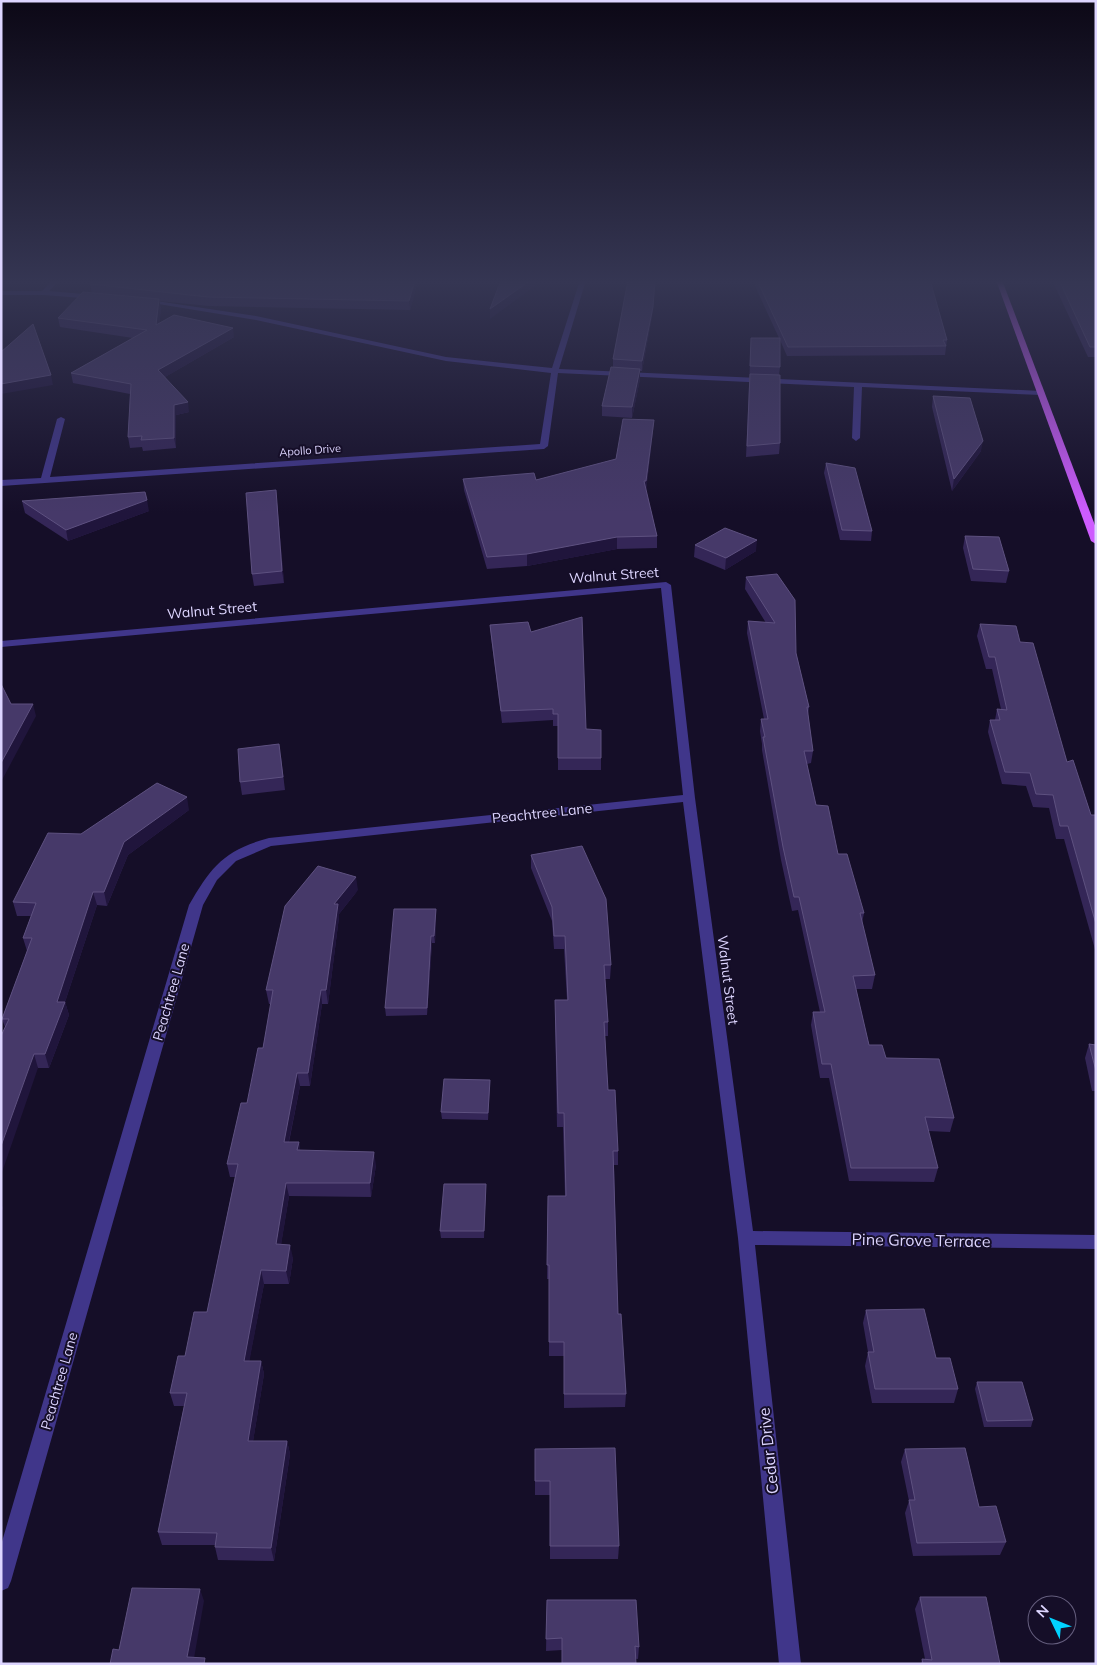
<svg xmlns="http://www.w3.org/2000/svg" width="1097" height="1665" font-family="Mulish,sans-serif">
  <rect width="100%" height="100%" fill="#150e28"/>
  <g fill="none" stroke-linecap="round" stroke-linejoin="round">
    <!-- minor -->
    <g fill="#40368a" fill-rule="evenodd">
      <path d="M 53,280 L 60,280 L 49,291 L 95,295 L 98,297 L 95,299 L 44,295 L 1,295 L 1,291 L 42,291 Z"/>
      <path d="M 580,280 L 586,280 L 559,369 L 1041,391 L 1045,393 L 1041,395 L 862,387 L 860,438 L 856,441 L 852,438 L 854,387 L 558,373 L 548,446 L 544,449 L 1,486 L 1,480 L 41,478 L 57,419 L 61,417 L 65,419 L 50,477 L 540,444 L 551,373 L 446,361 L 256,320 L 140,301 L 143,299 L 256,316 L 446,357 L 552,368 Z"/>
      <path d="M 666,582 L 671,585 L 695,798 L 753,1231 L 1096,1235 L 1096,1249 L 755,1245 L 801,1664 L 779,1664 L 738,1238 L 683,802 L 271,846 L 236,861 L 217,880 L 203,905 L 11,1581 L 8,1588 L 1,1591 L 1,1545 L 189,905 C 211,867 224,850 269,838 L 683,795 L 661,588 L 1,647 L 1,641 Z"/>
    </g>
    <!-- major -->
    <path fill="#ce5cff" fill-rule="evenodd" d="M 996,280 L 1002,280 L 1096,528 L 1096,544 L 1091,541 Z"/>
  </g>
  <!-- wall -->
  <g fill="#342657">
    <path d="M 418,280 L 410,310 L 209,306 L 159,301 L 161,309 L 159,323 L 234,337 L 165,377 L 189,412 L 176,415 L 176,448 L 143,451 L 142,447 L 130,448 L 128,437 L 130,394 L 73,383 L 71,373 L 133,338 L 60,327 L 58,318 L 92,293 L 90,284 Z"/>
    <path d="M 628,280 L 656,280 L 652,316 L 642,371 L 640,371 L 640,379 L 632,418 L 602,416 L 602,406 L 613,367 L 613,359 Z"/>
    <path d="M 755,280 L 798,280 L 804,282 L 857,283 L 857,280 L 930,280 L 947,340 L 945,355 L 787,356 L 780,340 L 780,367 L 779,375 L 780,443 L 779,454 L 746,457 L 751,338 L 779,338 L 755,286 Z"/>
    <path d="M 1052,280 L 1096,280 L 1096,357 L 1088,357 Z"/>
    <path d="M 933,396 L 981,451 L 952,491 L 932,407 Z"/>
    <path d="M 654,420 L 653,431 L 646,490 L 657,536 L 657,548 L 617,549 L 527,566 L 487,569 L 464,490 L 463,479 L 536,480 L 616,459 Z"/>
    <path d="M 826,463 L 872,531 L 871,541 L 840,540 L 824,473 Z"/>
    <path d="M 22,501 L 149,511 L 68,541 L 25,513 Z"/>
    <path d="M 277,502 L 284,583 L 254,586 L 252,574 Z"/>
    <path d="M 965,536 L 1009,571 L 1006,583 L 971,581 L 963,548 Z"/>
    <path d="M 695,545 L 756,551 L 725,570 L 694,557 Z"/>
    <path d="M 746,577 L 796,653 L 809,707 L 808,715 L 813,751 L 811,763 L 807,764 L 816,805 L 864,913 L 862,923 L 875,975 L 872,989 L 856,989 L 869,1045 L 886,1058 L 954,1118 L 950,1132 L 928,1131 L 938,1168 L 934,1182 L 849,1181 L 829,1078 L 820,1078 L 811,1025 L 813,1012 L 820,1012 L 798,910 L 792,911 L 781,860 L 762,750 L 762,744 L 760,731 L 761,719 L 764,719 L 747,633 L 748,621 L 766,623 L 745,589 Z"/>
    <path d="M 980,624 L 1020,642 L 1067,762 L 1091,815 L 1096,815 L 1096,953 L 1064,839 L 1056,839 L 1049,808 L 1033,807 L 1026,786 L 1002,784 L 988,732 L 990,720 L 995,720 L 997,709 L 1001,709 L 992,669 L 986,669 L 977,636 Z"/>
    <path d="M 490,625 L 531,632 L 601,758 L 601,770 L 558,770 L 558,726 L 553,726 L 553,720 L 502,723 L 491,637 Z"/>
    <path d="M 281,757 L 285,790 L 242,795 L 240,782 Z"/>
    <path d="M 189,810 L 128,855 L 107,906 L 97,905 L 65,1002 L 69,1015 L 49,1068 L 38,1068 L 5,1027 L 2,1019 L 27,951 L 23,938 L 31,916 L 17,916 L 13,902 L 81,834 Z"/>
    <path d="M 531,855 L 611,965 L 610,979 L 605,979 L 608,1022 L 608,1036 L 605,1036 L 608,1090 L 618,1151 L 618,1165 L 614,1165 L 618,1314 L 626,1394 L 625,1407 L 564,1408 L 564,1356 L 549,1356 L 549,1279 L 547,1279 L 548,1196 L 565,1196 L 563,1127 L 557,1127 L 555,1014 L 567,1000 L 564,949 L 554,949 L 552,921 L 531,868 Z"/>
    <path d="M 358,890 L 339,914 L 339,917 L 328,1004 L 322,1004 L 310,1086 L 300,1086 L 289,1142 L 299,1142 L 300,1151 L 376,1165 L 371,1197 L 289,1196 L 281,1244 L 293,1258 L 289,1284 L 264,1284 L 249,1361 L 261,1361 L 264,1374 L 253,1441 L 287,1441 L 290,1454 L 274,1561 L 218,1560 L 215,1547 L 215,1545 L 162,1545 L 158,1532 L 184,1406 L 174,1406 L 170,1393 L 185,1356 L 207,1312 L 235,1177 L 230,1177 L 227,1164 L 247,1103 L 263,1048 L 271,1004 L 269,1004 L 266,990 Z"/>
    <path d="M 436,909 L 436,916 L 435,943 L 432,943 L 427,1015 L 386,1016 L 385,1008 Z"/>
    <path d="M 1089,1044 L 1096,1045 L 1096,1091 L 1092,1091 L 1085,1058 Z"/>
    <path d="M 490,1080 L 488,1120 L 442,1119 L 441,1112 Z"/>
    <path d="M 486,1184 L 484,1238 L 441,1238 L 440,1231 Z"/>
    <path d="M 866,1310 L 936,1358 L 958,1389 L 954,1403 L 872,1403 L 865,1366 L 868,1352 L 863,1323 Z"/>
    <path d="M 977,1382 L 1033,1420 L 1031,1427 L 984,1427 L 975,1389 Z"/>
    <path d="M 535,1449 L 619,1546 L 618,1559 L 550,1559 L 550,1495 L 535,1495 Z"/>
    <path d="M 905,1449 L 1006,1542 L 1000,1555 L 913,1556 L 905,1513 L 909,1501 L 901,1462 Z"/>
    <path d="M 920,1597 L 1000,1664 L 921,1664 L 922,1659 L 925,1659 L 915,1609 Z"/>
    <path d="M 547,1600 L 639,1647 L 638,1659 L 562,1650 L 546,1651 Z"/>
  </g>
  <!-- shaded-wall -->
  <g fill="#20153c">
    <path d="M 415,280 L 418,280 L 410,310 L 409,301 Z"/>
    <path d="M 531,280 L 538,280 L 535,286 L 490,319 L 490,309 Z"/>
    <path d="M 655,280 L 652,316 L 642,371 L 642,361 Z"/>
    <path d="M 159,299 L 161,309 L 158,335 L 156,325 Z"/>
    <path d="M 233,328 L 234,337 L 160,380 L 158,370 Z"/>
    <path d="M 640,369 L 640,379 L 632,418 L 632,407 Z"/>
    <path d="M 51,375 L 53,385 L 1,394 L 1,384 Z"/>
    <path d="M 188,402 L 189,412 L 176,415 L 176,448 L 174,438 L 174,405 Z"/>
    <path d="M 654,420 L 653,431 L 646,492 L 644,481 Z"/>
    <path d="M 983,441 L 981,451 L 952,491 L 954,479 Z"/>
    <path d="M 276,490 L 277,502 L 284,583 L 282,571 Z"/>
    <path d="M 147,500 L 149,511 L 68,541 L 66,530 Z"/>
    <path d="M 617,537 L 617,549 L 527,566 L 527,554 Z"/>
    <path d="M 757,540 L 756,551 L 725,570 L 726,558 Z"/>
    <path d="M 33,704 L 36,716 L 1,782 L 1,763 Z"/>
    <path d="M 187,797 L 189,810 L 128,855 L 107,906 L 104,892 L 124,842 Z"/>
    <path d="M 356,877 L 358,890 L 339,914 L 339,917 L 328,1004 L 326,990 L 334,904 Z"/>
    <path d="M 93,892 L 97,905 L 65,1002 L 69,1015 L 49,1068 L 45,1054 L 57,1002 Z"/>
    <path d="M 436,909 L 436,916 L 435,943 L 434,936 Z"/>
    <path d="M 431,936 L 432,943 L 427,1015 L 427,1008 Z"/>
    <path d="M 321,990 L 322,1004 L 310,1086 L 308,1073 Z"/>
    <path d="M 34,1054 L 38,1068 L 1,1175 L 1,1146 Z"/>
    <path d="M 297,1073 L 300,1086 L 286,1155 L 284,1142 Z"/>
    <path d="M 490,1080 L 490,1087 L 488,1120 L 488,1113 Z"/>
    <path d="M 299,1142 L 301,1156 L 297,1150 Z"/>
    <path d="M 374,1152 L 376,1165 L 371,1197 L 370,1183 Z"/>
    <path d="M 286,1183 L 289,1196 L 279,1258 L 276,1244 Z"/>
    <path d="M 1,1203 L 3,1208 L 1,1214 Z"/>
    <path d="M 290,1245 L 293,1258 L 289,1284 L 286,1271 Z"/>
    <path d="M 261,1270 L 264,1284 L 247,1374 L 244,1361 Z"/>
    <path d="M 261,1361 L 264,1374 L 251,1454 L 248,1441 Z"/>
    <path d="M 287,1441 L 290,1454 L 274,1561 L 271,1548 Z"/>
    <path d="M 200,1589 L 204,1601 L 193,1664 L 187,1657 Z"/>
  </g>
  <!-- building -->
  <g fill="#463969" stroke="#5e5180">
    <path d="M 95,280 L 415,280 L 409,301 L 208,297 L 90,284 Z"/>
    <path d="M 501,280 L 531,280 L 490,309 Z"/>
    <path d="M 628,280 L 655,280 L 653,307 L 642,361 L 613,359 Z"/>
    <path d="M 757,280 L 798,280 L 804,282 L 860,283 L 859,280 L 930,280 L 947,340 L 943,340 L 946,346 L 788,347 Z"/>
    <path d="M 1059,280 L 1096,280 L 1096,347 L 1090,347 Z"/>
    <path d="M 83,292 L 159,299 L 156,325 L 174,315 L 233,328 L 158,370 L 188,402 L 174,405 L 174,438 L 141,440 L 142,436 L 128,437 L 131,384 L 71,373 L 147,330 L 58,318 Z"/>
    <path d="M 33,324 L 51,375 L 1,384 L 1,352 Z"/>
    <path d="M 751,338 L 780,338 L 780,367 L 750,366 Z"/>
    <path d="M 611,367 L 640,369 L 632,407 L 602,406 Z"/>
    <path d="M 750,374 L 780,375 L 780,443 L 747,446 Z"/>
    <path d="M 933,396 L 970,398 L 983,441 L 954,479 Z"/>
    <path d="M 623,419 L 654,420 L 646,481 L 644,481 L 657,536 L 617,537 L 527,554 L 487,557 L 463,479 L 534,473 L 536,480 L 616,459 Z"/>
    <path d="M 826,463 L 855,468 L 872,531 L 842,530 Z"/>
    <path d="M 276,490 L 282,571 L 252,574 L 246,493 Z"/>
    <path d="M 145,492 L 147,500 L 66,530 L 22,501 Z"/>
    <path d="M 725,528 L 757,540 L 726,558 L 695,545 Z"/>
    <path d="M 965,536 L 999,537 L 1009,571 L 973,569 Z"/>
    <path d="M 777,574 L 795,600 L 796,653 L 809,707 L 807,707 L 813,751 L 804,751 L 816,805 L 828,806 L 838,854 L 847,854 L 864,913 L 860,913 L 875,975 L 853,976 L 869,1045 L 882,1045 L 886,1058 L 939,1059 L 954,1118 L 925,1117 L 938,1168 L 851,1168 L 831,1064 L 822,1064 L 813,1012 L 825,1012 L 799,897 L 794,897 L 783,847 L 763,737 L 765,737 L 761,719 L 768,719 L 748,621 L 775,623 L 746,577 Z"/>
    <path d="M 582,617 L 586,729 L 601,730 L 601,758 L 558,758 L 558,714 L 553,714 L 553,709 L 501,711 L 490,625 L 528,622 L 531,632 Z"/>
    <path d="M 980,624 L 1016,626 L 1020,642 L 1033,643 L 1067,762 L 1073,760 L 1091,815 L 1096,815 L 1096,924 L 1068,826 L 1060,826 L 1053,795 L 1036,794 L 1030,773 L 1005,772 L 990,720 L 1000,720 L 997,709 L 1007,710 L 995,657 L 989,657 Z"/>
    <path d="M 1,684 L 11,704 L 33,704 L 1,763 Z"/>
    <path d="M 279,744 L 283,777 L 240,782 L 238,749 Z"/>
    <path d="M 157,783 L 187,797 L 124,842 L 104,892 L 93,892 L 57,1002 L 65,1002 L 45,1054 L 34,1054 L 1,1146 L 1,1036 L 9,1019 L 2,1019 L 32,938 L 23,938 L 36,903 L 13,902 L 48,833 L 81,834 Z"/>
    <path d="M 582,846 L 606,899 L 611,965 L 604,965 L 608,1022 L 604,1022 L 608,1090 L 615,1090 L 618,1151 L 613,1151 L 618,1314 L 621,1314 L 626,1394 L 564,1394 L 564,1342 L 549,1342 L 549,1265 L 547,1265 L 548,1196 L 566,1196 L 564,1113 L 558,1113 L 555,1000 L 568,1000 L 565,936 L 554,936 L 552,907 L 531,855 Z"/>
    <path d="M 318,866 L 356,877 L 334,904 L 338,904 L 326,990 L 321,990 L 308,1073 L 297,1073 L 284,1142 L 299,1142 L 297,1150 L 374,1152 L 370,1183 L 286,1183 L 276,1244 L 290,1245 L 286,1271 L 261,1270 L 244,1361 L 261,1361 L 248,1441 L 287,1441 L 271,1548 L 215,1547 L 217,1533 L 158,1532 L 187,1393 L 170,1393 L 178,1356 L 185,1356 L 194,1312 L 207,1312 L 238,1164 L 227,1164 L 241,1103 L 247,1103 L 258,1048 L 263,1048 L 273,990 L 266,990 L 285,906 Z"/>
    <path d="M 394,909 L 436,909 L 434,936 L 431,936 L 427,1008 L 385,1008 Z"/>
    <path d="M 1089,1044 L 1096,1045 L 1096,1071 Z"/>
    <path d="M 444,1079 L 490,1080 L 488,1113 L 441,1112 Z"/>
    <path d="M 444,1184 L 486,1184 L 484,1231 L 440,1231 Z"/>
    <path d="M 924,1309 L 936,1358 L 950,1358 L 958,1389 L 875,1389 L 868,1352 L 874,1352 L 866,1310 Z"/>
    <path d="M 977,1382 L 1022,1382 L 1033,1420 L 987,1421 Z"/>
    <path d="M 615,1448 L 619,1546 L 550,1546 L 550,1481 L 535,1481 L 535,1449 Z"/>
    <path d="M 965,1448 L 979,1507 L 996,1506 L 1006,1542 L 917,1543 L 909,1500 L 915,1500 L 905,1449 Z"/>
    <path d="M 132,1588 L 200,1589 L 187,1657 L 205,1658 L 204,1664 L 110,1664 L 113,1649 L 119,1650 Z"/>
    <path d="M 920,1597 L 986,1597 L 1000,1664 L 923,1664 L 922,1659 L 932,1660 Z"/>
    <path d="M 547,1600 L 636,1600 L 639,1647 L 635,1646 L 636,1664 L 562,1664 L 562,1638 L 546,1639 Z"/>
  </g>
  <!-- sky -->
  <linearGradient id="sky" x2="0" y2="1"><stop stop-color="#0c0816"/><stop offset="0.55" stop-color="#353653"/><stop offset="1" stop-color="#353653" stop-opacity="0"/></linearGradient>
  <rect width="1097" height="513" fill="url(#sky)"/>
  <g text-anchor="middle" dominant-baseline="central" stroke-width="4" stroke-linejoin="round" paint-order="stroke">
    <!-- far-street labels -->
    <g font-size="11" fill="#ddd5ff" stroke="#150e28">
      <text transform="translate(310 450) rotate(-4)">Apollo Drive</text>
    </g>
    <!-- street labels -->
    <g font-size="14" fill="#ddd5ff" stroke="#150e28">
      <text transform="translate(614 575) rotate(-4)">Walnut Street</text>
      <text transform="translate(212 610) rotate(-5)">Walnut Street</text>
      <text transform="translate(542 813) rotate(-6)">Peachtree Lane</text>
      <text transform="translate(728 980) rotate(83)">Walnut Street</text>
      <text transform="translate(171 992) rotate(-74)">Peachtree Lane</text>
      <text transform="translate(59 1381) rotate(-74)">Peachtree Lane</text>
    </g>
    <!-- near-street labels -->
    <g font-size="16" fill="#ddd5ff" stroke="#150e28">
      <text transform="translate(921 1240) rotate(1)">Pine Grove Terrace</text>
      <text transform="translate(768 1451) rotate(-96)">Cedar Drive</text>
    </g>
  </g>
  <!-- border -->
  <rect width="1097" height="1665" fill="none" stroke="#ddd5ff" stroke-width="5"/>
  <!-- north arrow -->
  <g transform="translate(1052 1620) rotate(313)"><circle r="24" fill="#150e28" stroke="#655e7e"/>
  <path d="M0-4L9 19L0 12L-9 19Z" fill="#01d3ff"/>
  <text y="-8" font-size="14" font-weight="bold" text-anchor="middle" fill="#ddd5ff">N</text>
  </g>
</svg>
